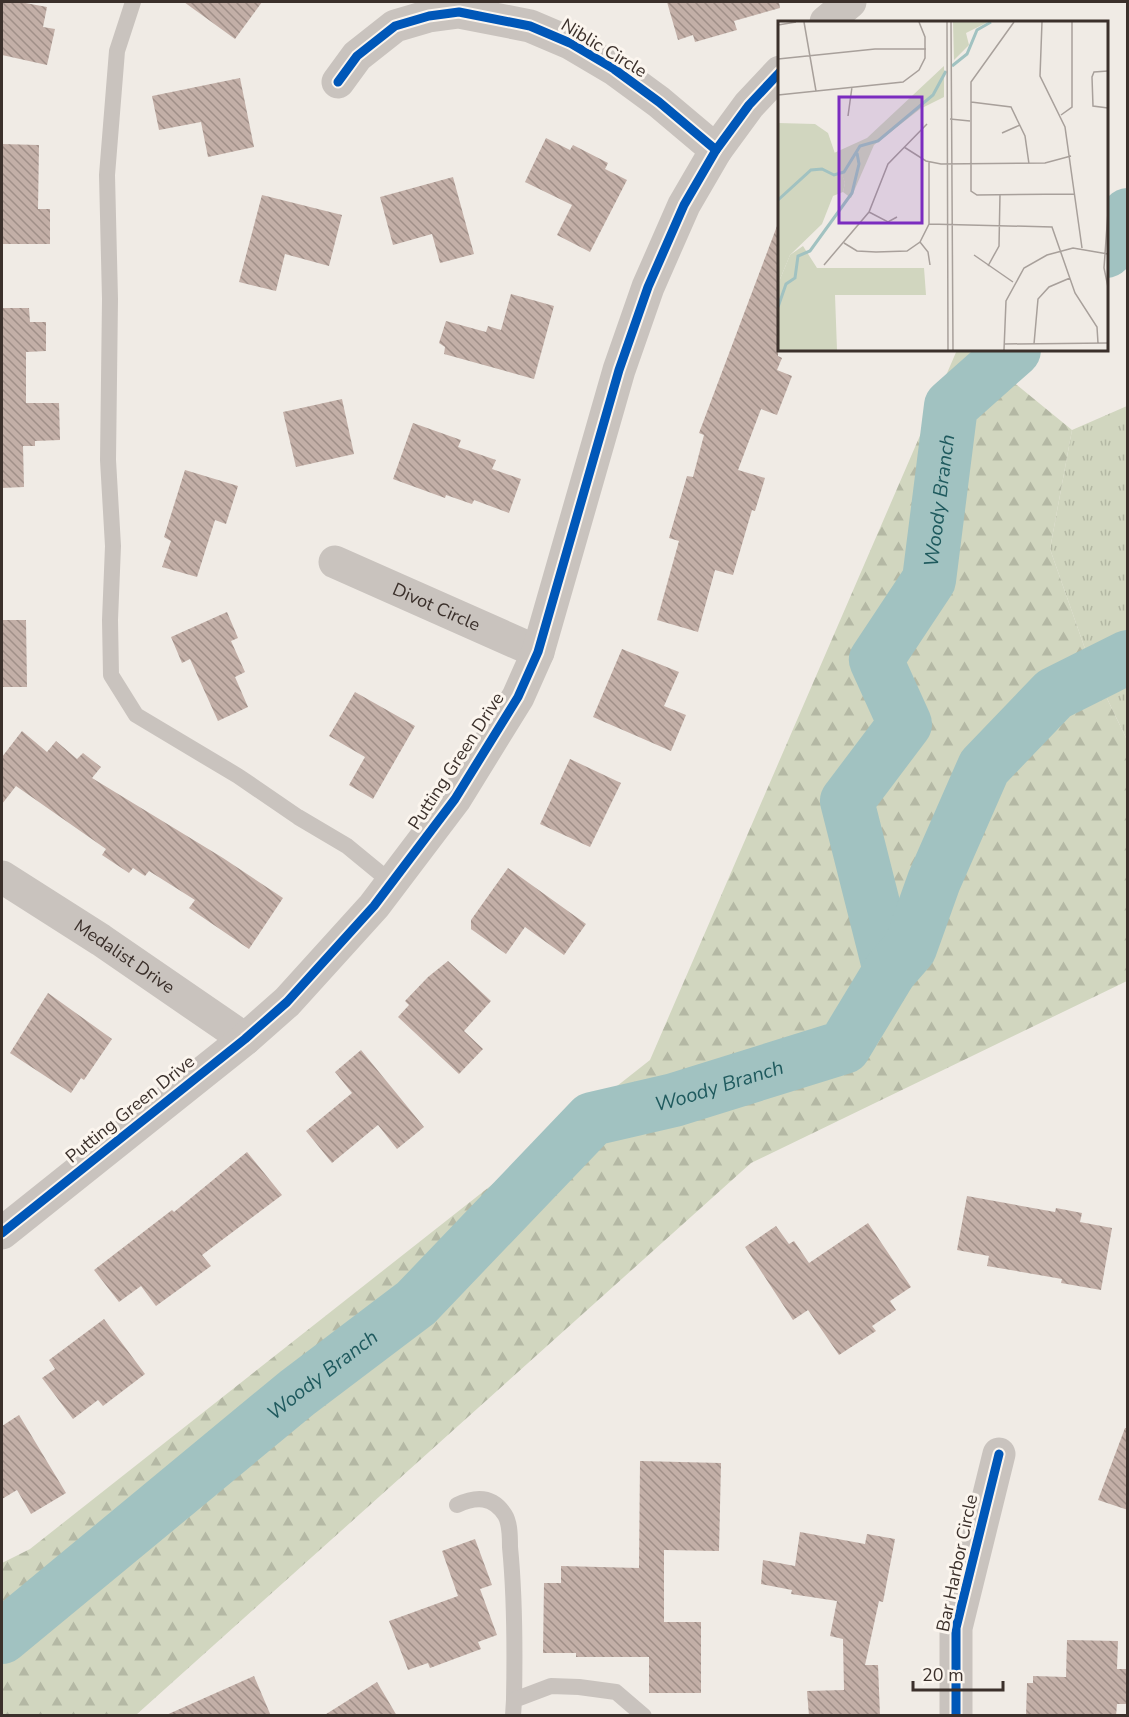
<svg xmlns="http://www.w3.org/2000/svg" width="1129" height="1717" font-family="'Nunito Sans',sans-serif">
  <defs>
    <pattern id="grass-tufts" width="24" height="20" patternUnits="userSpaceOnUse" patternTransform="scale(1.5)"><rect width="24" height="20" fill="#d1d6bf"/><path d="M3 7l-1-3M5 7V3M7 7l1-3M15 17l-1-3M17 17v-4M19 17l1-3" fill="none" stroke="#b4b8a4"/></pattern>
    <pattern id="forest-firs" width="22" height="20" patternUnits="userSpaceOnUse" patternTransform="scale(1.5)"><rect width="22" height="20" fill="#d1d6bf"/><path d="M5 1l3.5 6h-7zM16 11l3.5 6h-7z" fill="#b4b8a4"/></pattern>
    <pattern id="building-back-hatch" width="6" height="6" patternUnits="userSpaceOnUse" patternTransform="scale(1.5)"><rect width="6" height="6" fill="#c3afa7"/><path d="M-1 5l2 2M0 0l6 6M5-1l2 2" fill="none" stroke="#a08f88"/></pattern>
  </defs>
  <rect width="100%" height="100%" fill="#f0ebe5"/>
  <!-- grass -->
  <path fill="url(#grass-tufts)" d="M 1127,406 L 1127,740 L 1090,663 L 1050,549 L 1072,430 Z"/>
  <!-- forest -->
  <path fill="url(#forest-firs)" d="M 957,350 L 974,350 L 1072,430 L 1050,549 L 1090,663 L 1127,740 L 1127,981 L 751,1163 L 136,1715 L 2,1715 L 2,1563 L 30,1549 L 650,1060 Z"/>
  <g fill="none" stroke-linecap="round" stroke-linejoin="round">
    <!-- river -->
    <g stroke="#a1c2c1" stroke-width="54">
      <path d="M 1106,251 L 1128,215"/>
      <path id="s1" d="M 890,971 L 847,801 L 905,724 L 876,660 L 929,580 L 951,406 L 1014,350"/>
      <path id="s2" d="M 2,1637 L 297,1393 L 416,1303 L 592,1119 L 674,1100 L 844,1047 L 890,971 L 910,948 L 934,881 L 984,767 L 1054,694 L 1128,657"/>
    </g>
  </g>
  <!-- building -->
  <g fill="url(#building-back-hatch)">
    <path d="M 2,2 L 20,2 L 47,7 L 43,27 L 55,29 L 47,65 L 2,55 Z"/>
    <path d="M 184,2 L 262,2 L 235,39 Z"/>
    <path d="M 667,2 L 779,2 L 780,8 L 734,21 L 737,30 L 695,42 L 693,35 L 678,40 Z"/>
    <path d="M 240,78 L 254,147 L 208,157 L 201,122 L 159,130 L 152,96 Z"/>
    <path d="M 546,138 L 570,150 L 573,145 L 608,163 L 605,169 L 627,180 L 590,252 L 557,235 L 572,205 L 525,182 Z"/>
    <path d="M 2,144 L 39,145 L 38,209 L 50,209 L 50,244 L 2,244 Z"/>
    <path d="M 453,177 L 474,254 L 440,263 L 432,234 L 393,245 L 380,197 Z"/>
    <path d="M 262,195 L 342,215 L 329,266 L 285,254 L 276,291 L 239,282 Z"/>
    <path d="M 777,226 L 780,227 L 778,356 L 782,358 L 777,370 L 792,376 L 777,415 L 761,409 L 738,470 L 765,478 L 755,511 L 752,510 L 733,575 L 715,570 L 698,632 L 657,620 L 679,541 L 669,538 L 687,476 L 693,477 L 704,435 L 699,433 Z"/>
    <path d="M 511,294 L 554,306 L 534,379 L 444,354 L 445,347 L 439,343 L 446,321 L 486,332 L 488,326 L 501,330 Z"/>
    <path d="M 2,308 L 29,308 L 30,322 L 46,322 L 46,351 L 26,352 L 26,403 L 59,403 L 60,440 L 35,441 L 35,446 L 23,446 L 24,487 L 2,488 Z"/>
    <path d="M 342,399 L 354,454 L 296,467 L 283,412 Z"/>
    <path d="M 413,423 L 461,440 L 458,447 L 496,460 L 492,469 L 521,479 L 509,513 L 474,500 L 472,504 L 446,495 L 445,498 L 393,479 Z"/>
    <path d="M 185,470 L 238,486 L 226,524 L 215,520 L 197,577 L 162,567 L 171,541 L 164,537 Z"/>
    <path d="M 227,612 L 238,638 L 231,641 L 245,672 L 235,677 L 248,707 L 218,721 L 190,659 L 182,663 L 171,637 Z"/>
    <path d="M 2,620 L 26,620 L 27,687 L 2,687 Z"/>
    <path d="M 622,649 L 679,672 L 664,706 L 686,715 L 671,751 L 593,717 Z"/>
    <path d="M 355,692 L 415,726 L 373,799 L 349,785 L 365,757 L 329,736 Z"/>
    <path d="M 22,731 L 47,752 L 56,741 L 77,759 L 83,753 L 101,767 L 92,778 L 223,858 L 283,898 L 249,949 L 189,908 L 195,900 L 149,871 L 145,876 L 133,868 L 129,873 L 102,855 L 106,849 L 16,786 L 2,804 L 2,757 Z"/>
    <path d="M 570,759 L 621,783 L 590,847 L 540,824 Z"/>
    <path d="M 508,868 L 586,924 L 564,955 L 525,927 L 506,954 L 471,929 L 471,920 Z"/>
    <path d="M 448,961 L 491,1001 L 464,1031 L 483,1049 L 459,1074 L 398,1017 L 409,1005 L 405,1001 L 428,977 Z"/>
    <path d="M 48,993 L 112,1039 L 84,1080 L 81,1078 L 71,1093 L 10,1053 Z"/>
    <path d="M 361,1050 L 424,1127 L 397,1149 L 378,1125 L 332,1163 L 306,1131 L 352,1093 L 335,1072 Z"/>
    <path d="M 247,1152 L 282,1195 L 202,1255 L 211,1266 L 156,1306 L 141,1286 L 119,1302 L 94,1270 L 172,1210 L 174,1212 Z"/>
    <path d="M 967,1196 L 1055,1212 L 1056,1208 L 1082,1213 L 1080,1222 L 1112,1228 L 1101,1290 L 1061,1283 L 1062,1279 L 987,1266 L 989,1256 L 957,1250 Z"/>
    <path d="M 868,1223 L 911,1287 L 890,1301 L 896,1310 L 872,1326 L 876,1331 L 839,1355 L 808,1310 L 793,1320 L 745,1247 L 776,1226 L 789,1244 L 794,1241 L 809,1263 Z"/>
    <path d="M 104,1319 L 145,1374 L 103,1406 L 98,1400 L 73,1419 L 42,1378 L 55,1369 L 49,1360 Z"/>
    <path d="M 19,1415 L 66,1493 L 31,1514 L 17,1490 L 2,1499 L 2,1426 Z"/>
    <path d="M 1125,1428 L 1128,1428 L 1128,1510 L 1098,1500 Z"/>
    <path d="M 640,1461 L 721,1463 L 719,1551 L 664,1550 L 664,1622 L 701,1622 L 701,1693 L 649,1693 L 649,1657 L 576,1657 L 576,1653 L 543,1653 L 544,1583 L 561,1583 L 561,1566 L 639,1568 Z"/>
    <path d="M 800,1532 L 865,1544 L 867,1534 L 895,1539 L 883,1602 L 879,1601 L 865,1665 L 878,1665 L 880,1716 L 809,1716 L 807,1691 L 844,1690 L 843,1639 L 830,1636 L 837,1601 L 791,1594 L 792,1590 L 761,1584 L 763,1560 L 795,1566 Z"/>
    <path d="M 475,1539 L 492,1585 L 480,1589 L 497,1635 L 478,1642 L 481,1649 L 430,1668 L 428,1663 L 408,1670 L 389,1621 L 458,1596 L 442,1551 Z"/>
    <path d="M 1067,1640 L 1118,1641 L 1117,1669 L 1128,1669 L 1128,1704 L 1117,1704 L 1116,1716 L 1026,1716 L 1027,1683 L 1033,1683 L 1033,1676 L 1066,1677 Z"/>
    <path d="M 254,1676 L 271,1716 L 164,1716 Z"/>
    <path d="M 377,1682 L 397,1716 L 323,1716 Z"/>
  </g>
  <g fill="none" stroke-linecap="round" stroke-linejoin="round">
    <!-- service -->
    <g stroke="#c9c3be" stroke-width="16">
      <path d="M 133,2 L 117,51 L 107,175 L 110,299 L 108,460 L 113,546 L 110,620 L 111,675 L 136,715 L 238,776 L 298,817 L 347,846 L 392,883"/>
      <path d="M 457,1505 C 476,1496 493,1496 505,1515 C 510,1523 510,1537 510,1547 C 515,1598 515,1649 514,1700"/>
      <path d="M 513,1716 L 514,1700 L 551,1686 L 579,1687 L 616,1692 L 644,1716"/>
    </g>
    <!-- minor -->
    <g stroke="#c9c3be" stroke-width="33">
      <path d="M 826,22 L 850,2"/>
      <path d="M 338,82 L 357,56 L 395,26 L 429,16 L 459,12 L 530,26 L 570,43 L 614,69 L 659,102 L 716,150"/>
      <path id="s3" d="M 335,562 L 538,652"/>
      <path id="s4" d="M 2,877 L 101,940 L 245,1039"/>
      <path d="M 2,1233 L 245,1039 L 287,1002 L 374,906 L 455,799 L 518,697 L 538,652 L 619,370 L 648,287 L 684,205 L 716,150 L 749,105 L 780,72"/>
      <path d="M 956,1716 L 956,1628 L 999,1454"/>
    </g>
    <defs>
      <g id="cycleway">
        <path d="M 338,82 L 357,56 L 395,26 L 429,16 L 459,12 L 530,26 L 570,43 L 614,69 L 659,102 L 716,150"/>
        <path d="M 2,1233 L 245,1039 L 287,1002 L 374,906 L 455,799 L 518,697 L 538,652 L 619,370 L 648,287 L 684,205 L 716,150 L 749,105 L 780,72"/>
        <path d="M 956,1716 L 956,1628 L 999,1454"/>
      </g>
    </defs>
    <!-- cycleway casing -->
    <use href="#cycleway" stroke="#fbf5ee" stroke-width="13"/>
    <!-- cycleway -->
    <use href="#cycleway" stroke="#0057b8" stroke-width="9"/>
  </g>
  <g text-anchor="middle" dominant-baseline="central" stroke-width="6" stroke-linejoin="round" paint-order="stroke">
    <!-- street labels -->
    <g font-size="18" fill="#3b302b" stroke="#fbf5ee">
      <text transform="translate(604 48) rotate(31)">Niblic Circle</text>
      <text stroke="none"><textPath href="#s3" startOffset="111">Divot Circle</textPath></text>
      <text transform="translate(456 761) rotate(-57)">Putting Green Drive</text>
      <text stroke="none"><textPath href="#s4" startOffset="146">Medalist Drive</textPath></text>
      <text transform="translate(130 1109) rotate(-39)">Putting Green Drive</text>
      <text transform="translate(957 1563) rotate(-78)">Bar Harbor Circle</text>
    </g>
    <!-- water labels -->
    <g font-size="20" font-style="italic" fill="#1f5a5e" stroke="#fbf5ee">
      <text stroke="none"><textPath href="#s1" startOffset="518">Woody Branch</textPath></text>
      <text stroke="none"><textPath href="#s2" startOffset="918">Woody Branch</textPath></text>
      <text stroke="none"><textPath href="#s2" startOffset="414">Woody Branch</textPath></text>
    </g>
  </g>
  <!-- overview -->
  <g transform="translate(778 21)">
    <rect width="330" height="330" fill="#f0ebe5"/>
    <path d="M 0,102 L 37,103 L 50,112 L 67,162 L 65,171 L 55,175 L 44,203 L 12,234 L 0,263 Z" fill="#d1d6bf"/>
    <path d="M 166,45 L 166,76 L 142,88 L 96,124 L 73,177 L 65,171 L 67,162 L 56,132 L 89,117 ZM 25,225 L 39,247 L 146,247 L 148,274 L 57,274 L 59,329 L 0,329 L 0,263 L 12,234 Z" fill="#d1d6bf"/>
    <path d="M 175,1 L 210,1 L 188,12 L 191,24 L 176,39 Z" fill="#d1d6bf"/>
    <path fill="none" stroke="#a1c2c1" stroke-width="3" d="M 174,45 L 189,33 L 199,9 L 213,1M 0,179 L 33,149 L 44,148 L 56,154 L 66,151 L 82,125 L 100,120 L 155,74 L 168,50M 0,286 L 8,263 L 17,257 L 20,235 L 32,230 L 74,172 L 81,143 L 79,132"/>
    <path fill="none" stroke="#a8a09b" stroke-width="1.5" d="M 26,1 L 38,70M 169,1 L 170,329M 173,1 L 175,329M 236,1 L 193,61 L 193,170 L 199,174 L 297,173M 264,1 L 262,55 L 287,106 L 304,227M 0,4 L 18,1M 0,38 L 97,28 L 148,28M 330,50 L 316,51 L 314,56 L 315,85 L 330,87M 0,74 L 125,61 L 141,49 L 147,37 L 147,16 L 141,1M 193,81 L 233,86 L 247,115 L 251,143M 283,94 L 294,86 L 294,1M 70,95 L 74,66M 172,98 L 192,100M 224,112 L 242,104M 126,126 L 148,140 L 163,143 L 267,142 L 293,135M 91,191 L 110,201 L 119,196M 330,191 L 326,247 L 330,266M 151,203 L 274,206 L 297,272 L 319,306 L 320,322M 142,221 L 150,231 L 152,244M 66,222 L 79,230 L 98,231 L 129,230 L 142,221 L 151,203 L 151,141M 196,234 L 235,261M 46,244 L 91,191 L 110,143 L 149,103M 210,245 L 221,225 L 222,173M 226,323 L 330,322M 256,323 L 260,278 L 271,266 L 292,257M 226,329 L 228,280 L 246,247 L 269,234 L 295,227 L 330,233"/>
    <path fill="#7b2cbf" fill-opacity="0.15" stroke="#7b2cbf" stroke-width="3" d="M 61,76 L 144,76 L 144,202 L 61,202 Z"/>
    <rect width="330" height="330" fill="none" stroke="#3b302b" stroke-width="3"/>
  </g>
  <!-- border -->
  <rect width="1129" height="1717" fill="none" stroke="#3b302b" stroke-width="6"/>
  <!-- scale -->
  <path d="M913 1681v9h90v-9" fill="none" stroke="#3b302b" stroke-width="3"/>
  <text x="922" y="1681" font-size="18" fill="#3b302b" stroke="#fbf5ee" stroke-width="4.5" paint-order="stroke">20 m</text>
</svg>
